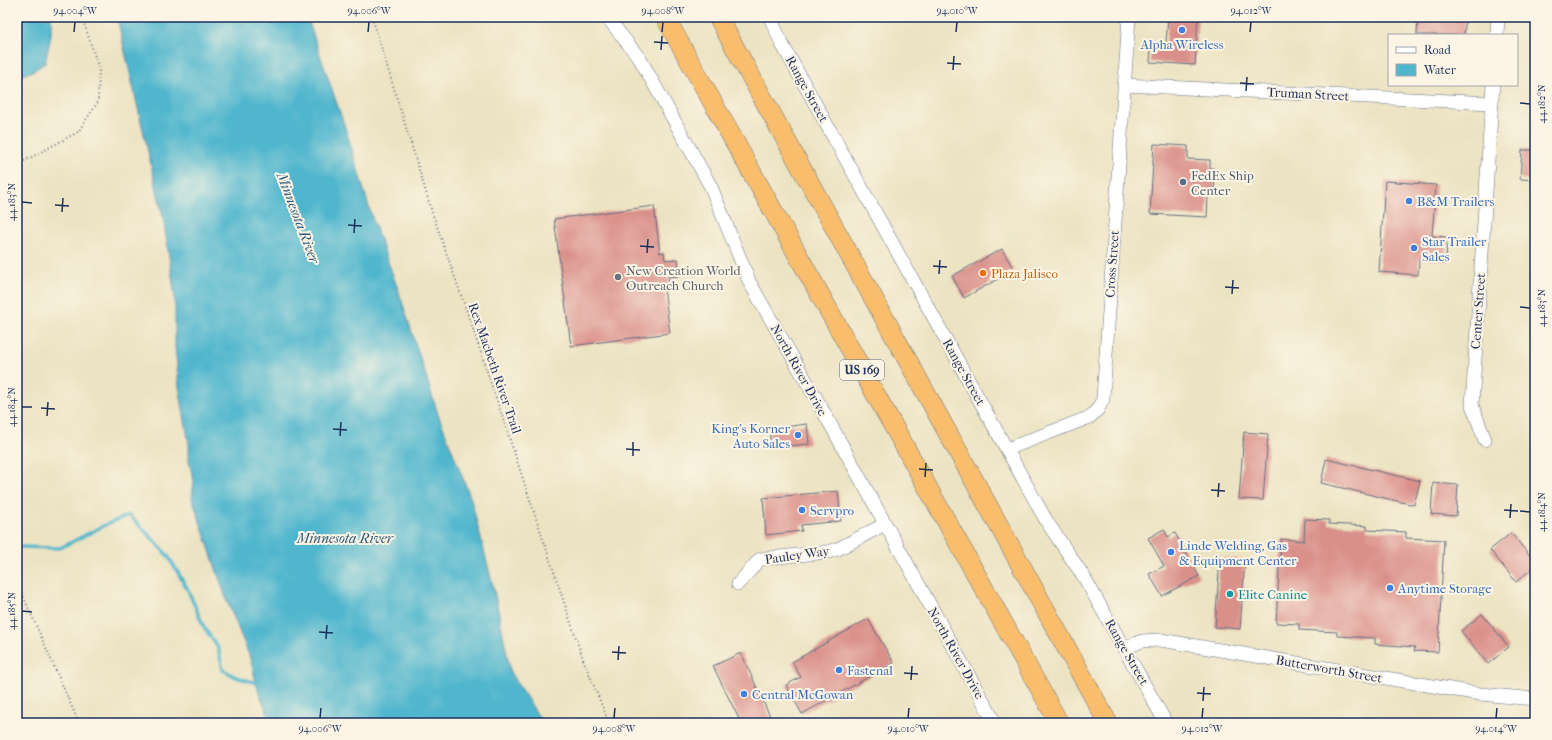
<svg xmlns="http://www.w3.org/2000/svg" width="1552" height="740" font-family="'IM FELL French Canon',serif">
  <rect width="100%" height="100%" fill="#fcf5e5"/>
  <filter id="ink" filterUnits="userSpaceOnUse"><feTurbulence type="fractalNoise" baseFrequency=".025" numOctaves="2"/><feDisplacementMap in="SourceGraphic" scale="8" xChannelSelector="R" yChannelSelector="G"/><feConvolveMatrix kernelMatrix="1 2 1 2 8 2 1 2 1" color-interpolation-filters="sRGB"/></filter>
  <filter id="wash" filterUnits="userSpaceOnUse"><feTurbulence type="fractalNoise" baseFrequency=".012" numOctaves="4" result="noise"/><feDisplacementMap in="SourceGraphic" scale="16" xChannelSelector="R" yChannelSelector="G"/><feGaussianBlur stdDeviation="0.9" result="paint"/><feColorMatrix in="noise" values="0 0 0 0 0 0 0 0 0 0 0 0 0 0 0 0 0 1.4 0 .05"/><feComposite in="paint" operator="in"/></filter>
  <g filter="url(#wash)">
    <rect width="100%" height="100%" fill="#ece3c2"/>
    <!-- water -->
    <g fill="#4fb6cd" stroke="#357296">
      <path d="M 17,17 L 51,17 L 51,36 L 45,63 L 33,71 L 17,77 Z"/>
      <path d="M 117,17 L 307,17 L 345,127 L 373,220 L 400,295 L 438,414 L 471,499 L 494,590 L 511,674 L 543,723 L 272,723 L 259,693 L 249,655 L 226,598 L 192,498 L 194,481 L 189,462 L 189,444 L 179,387 L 175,347 L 175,298 L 170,263 L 163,217 Z"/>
    </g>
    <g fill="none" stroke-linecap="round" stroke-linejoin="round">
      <!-- stream -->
      <path stroke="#4fb6cd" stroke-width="3.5" d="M 17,547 L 60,548 L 107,524 L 129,515 L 149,535 L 168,556 L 187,588 L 204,627 L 218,648 L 223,670 L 236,677 L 260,684"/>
    </g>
    <g id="blocks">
      <!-- building -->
      <g fill="#da908a">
        <path d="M 1168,17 L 1198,17 L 1195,65 L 1150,62 L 1151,43 L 1166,43 Z"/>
        <path d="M 1418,17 L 1466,17 L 1464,35 L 1417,35 Z"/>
        <path d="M 1154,144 L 1188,146 L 1188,159 L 1210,160 L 1210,168 L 1215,169 L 1214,196 L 1208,196 L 1207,217 L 1150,214 Z"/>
        <path d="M 1522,150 L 1535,150 L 1535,180 L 1520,179 Z"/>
        <path d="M 1385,181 L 1436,185 L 1432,236 L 1447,237 L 1446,261 L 1419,259 L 1418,275 L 1379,272 Z"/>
        <path d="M 654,206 L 660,253 L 664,252 L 665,260 L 678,259 L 680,276 L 668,277 L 670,288 L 664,288 L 670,333 L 571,346 L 554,219 Z"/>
        <path d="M 1002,249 L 1014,270 L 964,298 L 952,276 Z"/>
        <path d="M 807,424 L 809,444 L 771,448 L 769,429 Z"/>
        <path d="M 1244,432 L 1268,434 L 1263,500 L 1239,499 Z"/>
        <path d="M 1326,459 L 1420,481 L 1414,505 L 1321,483 Z"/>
        <path d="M 1433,483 L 1458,485 L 1456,516 L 1431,514 Z"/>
        <path d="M 838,491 L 841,521 L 801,525 L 802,531 L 766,535 L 763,498 Z"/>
        <path d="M 1305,519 L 1329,520 L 1329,524 L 1367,526 L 1367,530 L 1406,532 L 1406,538 L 1444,540 L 1438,652 L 1414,651 L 1415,647 L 1375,644 L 1375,638 L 1337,636 L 1337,632 L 1299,630 L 1299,624 L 1276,623 L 1281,539 L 1304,541 Z"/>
        <path d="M 1164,529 L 1168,537 L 1175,533 L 1199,576 L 1162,596 L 1149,574 L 1164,566 L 1148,538 Z"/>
        <path d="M 1511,533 L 1535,562 L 1535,566 L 1516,582 L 1490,550 Z"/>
        <path d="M 1220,558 L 1245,560 L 1240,629 L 1215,627 Z"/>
        <path d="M 1482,614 L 1509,647 L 1488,664 L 1461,631 Z"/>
        <path d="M 868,619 L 894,663 L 802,714 L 786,685 L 801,677 L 792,662 Z"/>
        <path d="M 741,653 L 773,723 L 741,723 L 713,666 Z"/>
      </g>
    </g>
  </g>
  <g filter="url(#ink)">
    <use href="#blocks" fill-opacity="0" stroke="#646e81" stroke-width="1"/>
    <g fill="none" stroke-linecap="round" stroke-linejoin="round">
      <defs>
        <g id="minor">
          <path d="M 607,17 L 640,59 L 711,187 L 750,283 L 817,400 L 995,723"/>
          <path d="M 770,17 L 782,44 L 1047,522 L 1084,577 L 1166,723"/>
          <path d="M 1497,35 L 1498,17"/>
          <path d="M 1124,85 L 1492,103"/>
          <path d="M 1485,440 L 1472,405 L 1493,85"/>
          <path d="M 1007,449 L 1090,417 L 1098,409 L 1103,399 L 1129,17"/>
          <path d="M 738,584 L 760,559 L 828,552 L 838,549 L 885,524"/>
          <path d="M 1125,648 L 1142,641 L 1161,640 L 1480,694 L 1535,699"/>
        </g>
        <g id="highway">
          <path d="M 665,17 L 1059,723"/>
          <path d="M 718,17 L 1108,723"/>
        </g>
      </defs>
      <!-- minor casing -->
      <use href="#minor" stroke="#646e81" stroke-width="14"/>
      <!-- highway casing -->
      <use href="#highway" stroke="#646e81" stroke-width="20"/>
      <!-- path -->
      <g stroke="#646e81" stroke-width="2" stroke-dasharray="1 3" stroke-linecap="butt">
        <path d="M 372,17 L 433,215 L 473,329 L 583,659 L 609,723"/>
        <path d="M 17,165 L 78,132 L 98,102 L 99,69 L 82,17"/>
        <path d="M 17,582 L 79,723"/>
      </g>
      <!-- minor -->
      <use href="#minor" stroke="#fff" stroke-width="13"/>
      <!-- highway -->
      <use href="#highway" stroke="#f9be6d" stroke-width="19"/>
    </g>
  </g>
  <!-- ticks -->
  <path fill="none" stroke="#1b2f5e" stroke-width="1.5" d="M 74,32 L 75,22M 368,32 L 369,22M 662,32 L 663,22M 956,32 L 957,22M 1250,32 L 1251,22M 654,42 L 668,43M 661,50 L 662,36M 947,63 L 961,64M 953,70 L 954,56M 1240,83 L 1254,84M 1246,91 L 1247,77M 1520,103 L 1530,104M 22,202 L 32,203M 55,205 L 69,206M 62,212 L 63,198M 348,225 L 362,226M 354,233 L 355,219M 640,246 L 654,247M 647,253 L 648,239M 933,266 L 947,267M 939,274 L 940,260M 1225,287 L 1239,288M 1232,294 L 1233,280M 1520,307 L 1530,308M 22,407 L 32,407M 41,408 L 55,409M 47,416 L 48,402M 333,429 L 347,430M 340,436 L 341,422M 626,449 L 640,450M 633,456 L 633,442M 919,469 L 933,470M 925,477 L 926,463M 1211,490 L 1225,491M 1218,497 L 1219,483M 1504,510 L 1518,511M 1520,511 L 1530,512M 1510,518 L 1511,504M 22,611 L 32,612M 319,632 L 333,633M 326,639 L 327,625M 612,652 L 626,653M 618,660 L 619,646M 904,673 L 918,674M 911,680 L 912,666M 1197,693 L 1211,694M 1203,701 L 1204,687M 320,718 L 321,708M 614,718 L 615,708M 908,718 L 909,708M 1202,718 L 1203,708M 1496,718 L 1497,708"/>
  <!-- markers -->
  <g fill="#3f7fe0" stroke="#fcf5e5" stroke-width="1.5">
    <circle cx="1182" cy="30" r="4"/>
    <circle cx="1409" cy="201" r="4"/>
    <circle cx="1414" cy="248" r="4"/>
    <circle cx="798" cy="435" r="4"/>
    <circle cx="802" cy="510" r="4"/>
    <circle cx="1171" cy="552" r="4"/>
    <circle cx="1390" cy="588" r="4"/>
    <circle cx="839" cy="670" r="4"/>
    <circle cx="744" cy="694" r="4"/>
  </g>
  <circle fill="#5c6f8a" stroke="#fcf5e5" stroke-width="1.5" cx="1183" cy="182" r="4"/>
  <circle fill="#e8710a" stroke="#fcf5e5" stroke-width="1.5" cx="983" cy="273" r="4"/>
  <circle fill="#6b7280" stroke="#fcf5e5" stroke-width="1.5" cx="618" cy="277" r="4"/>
  <circle fill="#0f9aa8" stroke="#fcf5e5" stroke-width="1.5" cx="1230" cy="594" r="4"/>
  <g text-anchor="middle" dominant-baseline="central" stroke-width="4" stroke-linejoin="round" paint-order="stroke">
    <!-- shield labels -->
    <rect fill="#fcf5e5" stroke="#5e6a86" stroke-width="1" x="840" y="360" width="44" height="20" rx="3"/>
    <g font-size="12" font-weight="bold" fill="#1b2f5e">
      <text x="862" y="370">US 169</text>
    </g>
    <!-- shop labels -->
    <g font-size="13" fill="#366cbe" stroke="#fcf5e5" text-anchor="start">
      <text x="1182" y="44" text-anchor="middle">Alpha Wireless</text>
      <text x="1417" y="201">B&amp;M Trailers</text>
      <text x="1422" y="241">Star Trailer<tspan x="1422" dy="15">Sales</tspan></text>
      <text x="790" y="428" text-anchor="end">King's Korner<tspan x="790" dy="15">Auto Sales</tspan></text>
      <text x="810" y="510">Servpro</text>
      <text x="1179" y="545">Linde Welding, Gas<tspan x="1179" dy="15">&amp; Equipment Center</tspan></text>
      <text x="1398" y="588">Anytime Storage</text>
      <text x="847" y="670">Fastenal</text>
      <text x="752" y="694">Central McGowan</text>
    </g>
    <!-- street labels -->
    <g font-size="13" fill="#1b2f5e" stroke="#fcf5e5">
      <text transform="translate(807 89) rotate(61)">Range Street</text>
      <text transform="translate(1308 94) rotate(3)">Truman Street</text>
      <text transform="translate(1112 264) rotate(-86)">Cross Street</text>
      <text transform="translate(1478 311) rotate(-86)">Center Street</text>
      <text transform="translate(495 368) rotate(71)">Rex Macbeth River Trail</text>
      <text transform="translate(799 370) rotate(61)">North River Drive</text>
      <text transform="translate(964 372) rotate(61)">Range Street</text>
      <text transform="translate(797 555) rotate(-8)">Pauley Way</text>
      <text transform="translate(1127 652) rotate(60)">Range Street</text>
      <text transform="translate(956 653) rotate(61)">North River Drive</text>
      <text transform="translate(1329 669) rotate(10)">Butterworth Street</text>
    </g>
    <!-- service labels -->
    <g font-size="13" fill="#4e5e75" stroke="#fcf5e5" text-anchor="start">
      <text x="1191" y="175">FedEx Ship<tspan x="1191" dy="15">Center</tspan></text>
    </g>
    <!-- worship labels -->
    <g font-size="13" fill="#5b616d" stroke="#fcf5e5" text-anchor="start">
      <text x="626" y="270">New Creation World<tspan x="626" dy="15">Outreach Church</tspan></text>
    </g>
    <!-- food labels -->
    <g font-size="13" fill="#c56008" stroke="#fcf5e5" text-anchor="start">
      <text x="991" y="273">Plaza Jalisco</text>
    </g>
    <!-- culture labels -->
    <g font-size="13" fill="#0d838f" stroke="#fcf5e5" text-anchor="start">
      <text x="1238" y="594">Elite Canine</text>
    </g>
    <!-- water labels -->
    <g font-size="14" font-style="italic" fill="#2b587f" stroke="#fcf5e5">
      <text transform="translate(298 218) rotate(69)">Minnesota River</text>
      <text x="345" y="538">Minnesota River</text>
    </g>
  </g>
  <!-- margin -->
  <rect width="1552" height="740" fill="none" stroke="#fcf5e5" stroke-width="44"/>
  <!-- legend -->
  <rect x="1388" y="34" width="130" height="52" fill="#fcf5e5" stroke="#a2a6af"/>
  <rect x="1396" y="47" width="20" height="6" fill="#ffffff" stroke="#a2a6af"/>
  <text x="1424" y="54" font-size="12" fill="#1b2f5e">Road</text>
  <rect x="1396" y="64" width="20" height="12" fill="#4fb6cd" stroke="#a2a6af"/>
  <text x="1424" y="74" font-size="12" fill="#1b2f5e">Water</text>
  <rect x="22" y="22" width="1508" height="696" fill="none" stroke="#1b2f5e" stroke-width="1.5"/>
  <g font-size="10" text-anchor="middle" fill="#1b2f5e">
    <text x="75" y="14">94.004°W</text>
    <text x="369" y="14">94.006°W</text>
    <text x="663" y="14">94.008°W</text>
    <text x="957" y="14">94.010°W</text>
    <text x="1251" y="14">94.012°W</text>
    <text transform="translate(1541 104) rotate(-90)" y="4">44.182°N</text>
    <text transform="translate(11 202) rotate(-90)" y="4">44.183°N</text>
    <text transform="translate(1541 308) rotate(-90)" y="4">44.183°N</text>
    <text transform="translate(11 407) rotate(-90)" y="4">44.184°N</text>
    <text transform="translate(1541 512) rotate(-90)" y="4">44.184°N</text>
    <text transform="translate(11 611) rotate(-90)" y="4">44.185°N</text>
    <text x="320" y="732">94.006°W</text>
    <text x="614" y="732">94.008°W</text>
    <text x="908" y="732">94.010°W</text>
    <text x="1202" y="732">94.012°W</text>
    <text x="1496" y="732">94.014°W</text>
  </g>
</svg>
